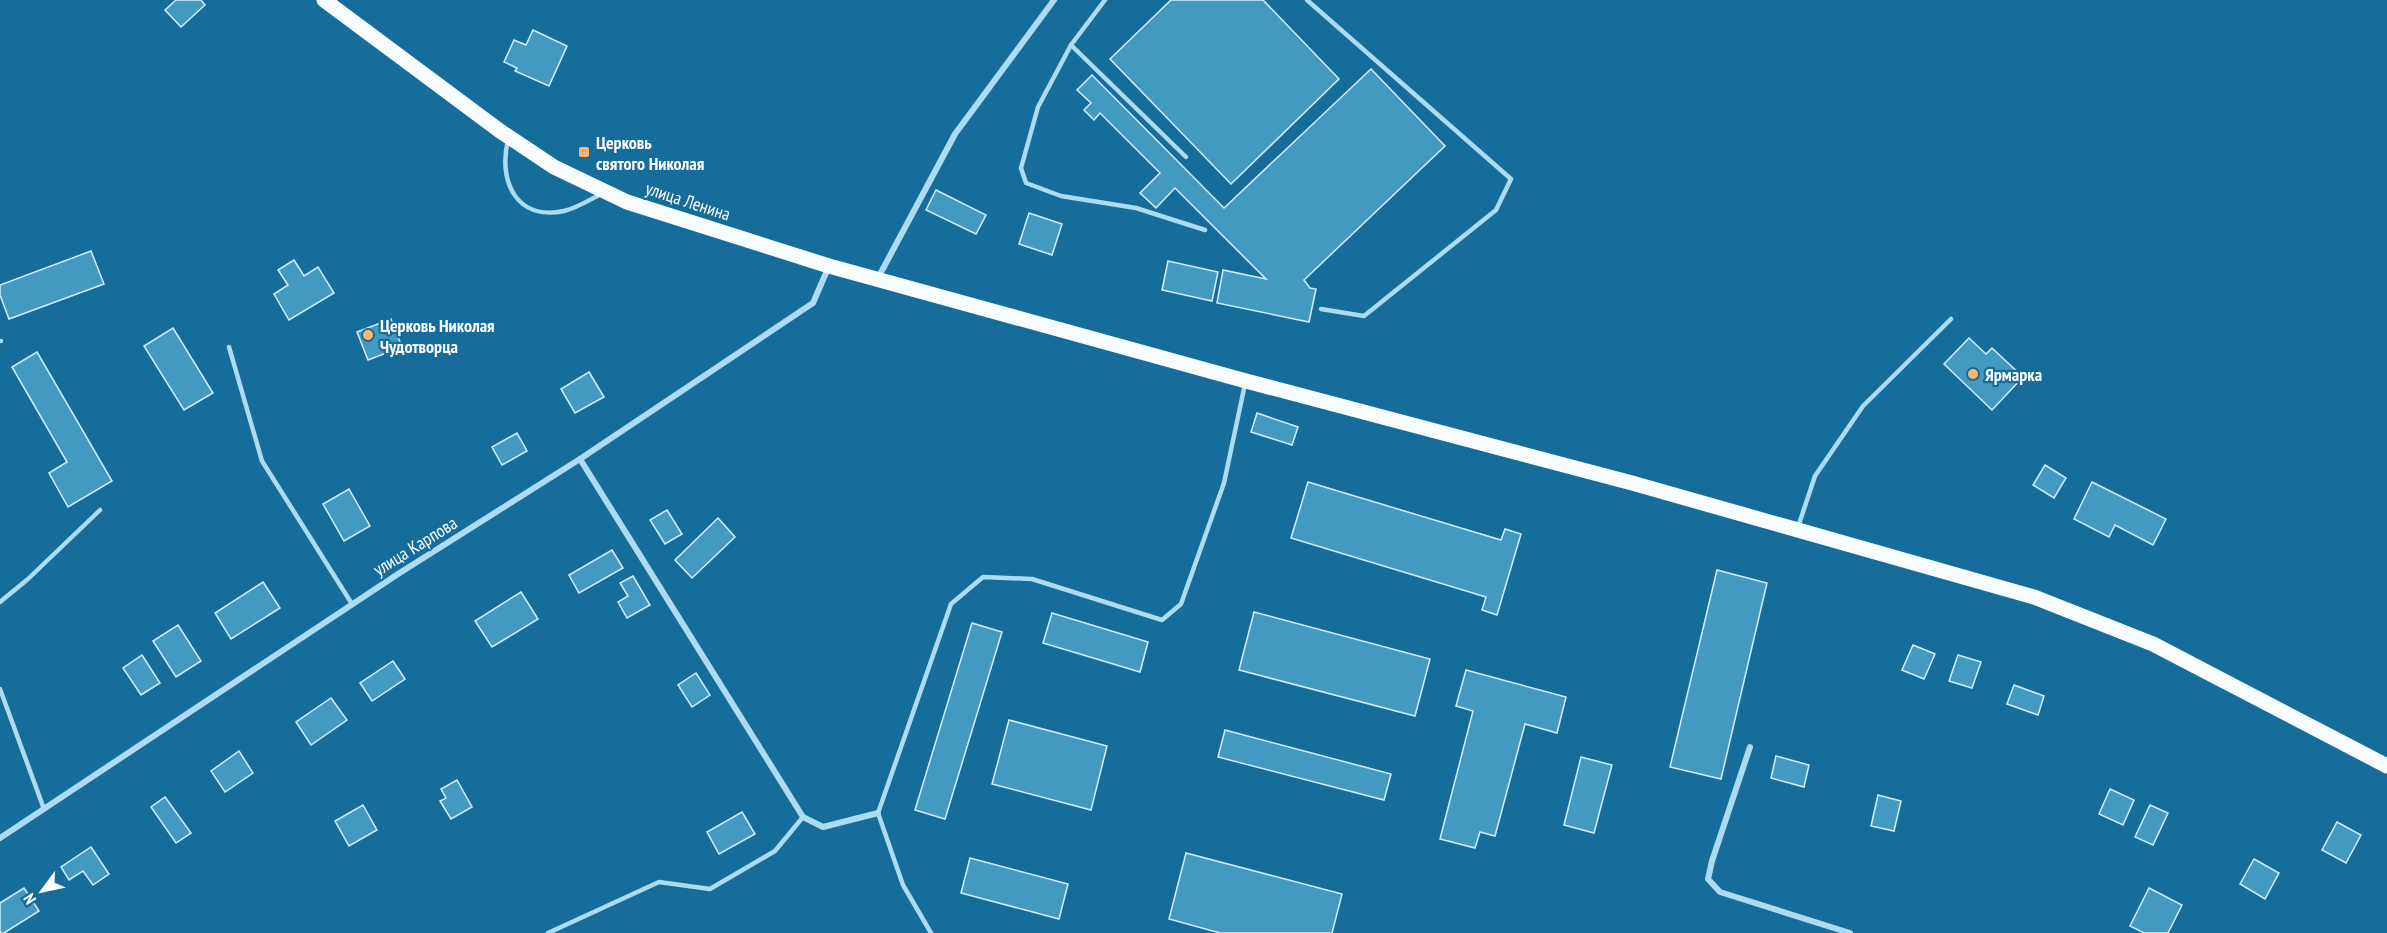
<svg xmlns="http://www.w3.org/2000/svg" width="2387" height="933" font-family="'PT Sans Narrow',sans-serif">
  <rect width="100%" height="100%" fill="#166d9b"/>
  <!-- building -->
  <g fill="#4499c3" stroke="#d4effc" stroke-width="1.5">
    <path d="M 176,0 L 201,0 L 205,5 L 181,27 L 165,10 Z"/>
    <path d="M 1171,0 L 1263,0 L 1339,79 L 1231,184 L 1110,59 Z"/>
    <path d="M 533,30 L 567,46 L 549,86 L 515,71 L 517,68 L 504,62 L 514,40 L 526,45 Z"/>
    <path d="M 1371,69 L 1445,146 L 1304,280 L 1310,288 L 1316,289 L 1309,322 L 1217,303 L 1223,270 L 1266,279 L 1175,188 L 1156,208 L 1140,193 L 1160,173 L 1100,113 L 1094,120 L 1084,110 L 1091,103 L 1077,90 L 1092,75 L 1224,208 Z"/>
    <path d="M 936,190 L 986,215 L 976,234 L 926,210 Z"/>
    <path d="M 1029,213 L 1062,224 L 1052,255 L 1019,244 Z"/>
    <path d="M 91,251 L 104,284 L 9,319 L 0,295 L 0,285 Z"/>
    <path d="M 294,260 L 304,276 L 318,267 L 334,293 L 289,320 L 274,294 L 288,285 L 278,270 Z"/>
    <path d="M 1168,261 L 1218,272 L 1212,301 L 1162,290 Z"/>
    <path d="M 391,319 L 402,347 L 368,360 L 357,332 Z"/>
    <path d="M 173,328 L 213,393 L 184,410 L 144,346 Z"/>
    <path d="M 1969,338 L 1986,354 L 1992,348 L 2023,377 L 1992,410 L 1944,364 Z"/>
    <path d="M 37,352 L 112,481 L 68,507 L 49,473 L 67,462 L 12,367 Z"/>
    <path d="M 589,372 L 604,397 L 575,413 L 561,389 Z"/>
    <path d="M 1257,413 L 1298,427 L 1292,445 L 1251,432 Z"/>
    <path d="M 517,433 L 527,451 L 502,465 L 492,447 Z"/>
    <path d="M 2045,465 L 2066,478 L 2054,498 L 2033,485 Z"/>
    <path d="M 1308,482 L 1501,540 L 1505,529 L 1521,534 L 1497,615 L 1482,610 L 1486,597 L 1291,538 Z"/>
    <path d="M 2092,482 L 2166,519 L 2153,545 L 2115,525 L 2109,537 L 2074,519 Z"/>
    <path d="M 349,489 L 370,526 L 344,541 L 323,504 Z"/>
    <path d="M 667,510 L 682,534 L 665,544 L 650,520 Z"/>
    <path d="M 718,518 L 735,537 L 692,578 L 675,560 Z"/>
    <path d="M 612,550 L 623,568 L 579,593 L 569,575 Z"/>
    <path d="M 1717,570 L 1767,583 L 1721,779 L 1670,767 Z"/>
    <path d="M 633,576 L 650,605 L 627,618 L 618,602 L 628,596 L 620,583 Z"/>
    <path d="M 263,582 L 280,608 L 231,639 L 215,613 Z"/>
    <path d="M 521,592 L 538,619 L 492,647 L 475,621 Z"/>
    <path d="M 1254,612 L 1430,659 L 1415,716 L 1239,670 Z"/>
    <path d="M 1052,613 L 1148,642 L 1140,672 L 1043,643 Z"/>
    <path d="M 972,623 L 1002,632 L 945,819 L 915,810 Z"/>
    <path d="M 178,625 L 201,661 L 176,677 L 153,641 Z"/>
    <path d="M 1913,645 L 1935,654 L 1924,679 L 1902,670 Z"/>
    <path d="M 142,655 L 160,683 L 141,695 L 123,668 Z"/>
    <path d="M 1958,655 L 1981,662 L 1972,688 L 1949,681 Z"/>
    <path d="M 393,661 L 405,679 L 372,701 L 360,683 Z"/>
    <path d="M 1466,670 L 1566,697 L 1557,733 L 1525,724 L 1495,836 L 1480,832 L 1475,848 L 1440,839 L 1473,711 L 1456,706 Z"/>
    <path d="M 696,673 L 710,695 L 692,707 L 678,685 Z"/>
    <path d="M 2014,685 L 2044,696 L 2038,715 L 2007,704 Z"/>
    <path d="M 331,698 L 347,720 L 311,745 L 296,722 Z"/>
    <path d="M 1009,720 L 1107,746 L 1091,810 L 992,784 Z"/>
    <path d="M 1225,730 L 1391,774 L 1384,800 L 1218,757 Z"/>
    <path d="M 239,751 L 253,773 L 225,792 L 211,771 Z"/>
    <path d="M 1776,756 L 1809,765 L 1804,787 L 1771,778 Z"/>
    <path d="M 1581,757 L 1612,765 L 1594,833 L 1564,825 Z"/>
    <path d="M 457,780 L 472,807 L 451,819 L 440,801 L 446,798 L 441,789 Z"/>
    <path d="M 2110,789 L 2134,800 L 2123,825 L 2099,814 Z"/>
    <path d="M 1878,795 L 1901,801 L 1894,831 L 1871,826 Z"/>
    <path d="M 165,797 L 191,833 L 176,843 L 151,807 Z"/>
    <path d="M 363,805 L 377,830 L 349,846 L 335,821 Z"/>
    <path d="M 2150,805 L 2168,813 L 2153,845 L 2135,837 Z"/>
    <path d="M 742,812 L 755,834 L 719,854 L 707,832 Z"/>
    <path d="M 2337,822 L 2361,835 L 2346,863 L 2322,850 Z"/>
    <path d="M 91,847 L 109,874 L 93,885 L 83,871 L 69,880 L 61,867 Z"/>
    <path d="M 1186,853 L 1342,894 L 1332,933 L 1220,933 L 1169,919 Z"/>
    <path d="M 970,858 L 1068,884 L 1059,919 L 961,893 Z"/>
    <path d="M 2254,859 L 2279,873 L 2265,899 L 2240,884 Z"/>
    <path d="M 24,888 L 39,911 L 4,933 L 0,933 L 0,903 Z"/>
    <path d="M 2149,888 L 2182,905 L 2168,933 L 2144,933 L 2130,926 Z"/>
  </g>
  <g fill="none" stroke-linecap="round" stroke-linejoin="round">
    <!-- lane -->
    <g stroke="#acdbf2" stroke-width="4.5">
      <path d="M 1105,0 L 1071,45 L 1038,107 L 1021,168 L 1026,183 L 1061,196 L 1136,208 L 1205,230"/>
      <path d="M 1307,0 L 1511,179 L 1496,210 L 1364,316 L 1321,309"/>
      <path d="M 1071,45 L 1186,157"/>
      <path d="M 508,140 C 498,181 516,221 564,211 C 577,208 591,199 603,193"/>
      <path d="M 0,341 L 1,341"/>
      <path d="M 229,347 L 262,461 L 352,604"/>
      <path d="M 1798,527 L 1815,476 L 1863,406 L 1951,319"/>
      <path d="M 0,602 L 28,579 L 100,510"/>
      <path d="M 0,689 L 44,809"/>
      <path d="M 548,933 L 659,882 L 710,889 L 775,851 L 803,817"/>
      <path d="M 931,933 L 903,885 L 878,813 L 951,604 L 983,577 L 1032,579 L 1162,620 L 1181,604 L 1224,483 L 1245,384"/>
    </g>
    <!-- street -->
    <g stroke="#acdbf2" stroke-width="6">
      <path d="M 878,278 L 955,134 L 1054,0"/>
      <path d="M 580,459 L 803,817 L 823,827 L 878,813"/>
      <path d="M 1750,747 L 1712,861 L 1708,879 L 1720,892 L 1850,933"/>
      <path d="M 0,838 L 398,574 L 580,459 L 813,303 L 829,266"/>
    </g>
    <!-- primary -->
    <path stroke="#f7fcff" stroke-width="15" d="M 324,0 L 500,131 L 554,167 L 627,202 L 829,266 L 1246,381 L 1632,483 L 2034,597 L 2153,644 L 2387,766"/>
  </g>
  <!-- markers -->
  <g fill="#ffb56d" stroke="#166d9b" stroke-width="2">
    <rect x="578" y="146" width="12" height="12" rx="3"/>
    <circle cx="368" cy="335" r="6"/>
    <circle cx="1973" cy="374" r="6"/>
  </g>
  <g text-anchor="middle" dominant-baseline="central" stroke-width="4.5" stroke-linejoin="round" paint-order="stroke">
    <!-- poi labels -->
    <g font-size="18" font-weight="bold" fill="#fff" stroke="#166d9b" text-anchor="start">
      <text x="596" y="142">Церковь<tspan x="596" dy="21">святого Николая</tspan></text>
      <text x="380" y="325">Церковь Николая<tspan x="380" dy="21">Чудотворца</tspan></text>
      <text x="1985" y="374">Ярмарка</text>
    </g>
    <!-- street labels -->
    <g font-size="18" fill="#fff" stroke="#166d9b">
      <text transform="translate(688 201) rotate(18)">улица Ленина</text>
      <text transform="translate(415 546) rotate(-32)">улица Карпова</text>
    </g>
  </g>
  <!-- north arrow -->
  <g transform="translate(42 891) rotate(237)" stroke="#166d9b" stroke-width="4.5" paint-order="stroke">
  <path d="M0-4.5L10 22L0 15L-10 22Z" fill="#ffffff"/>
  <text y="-9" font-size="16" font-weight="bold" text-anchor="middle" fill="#ffffff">N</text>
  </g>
</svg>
